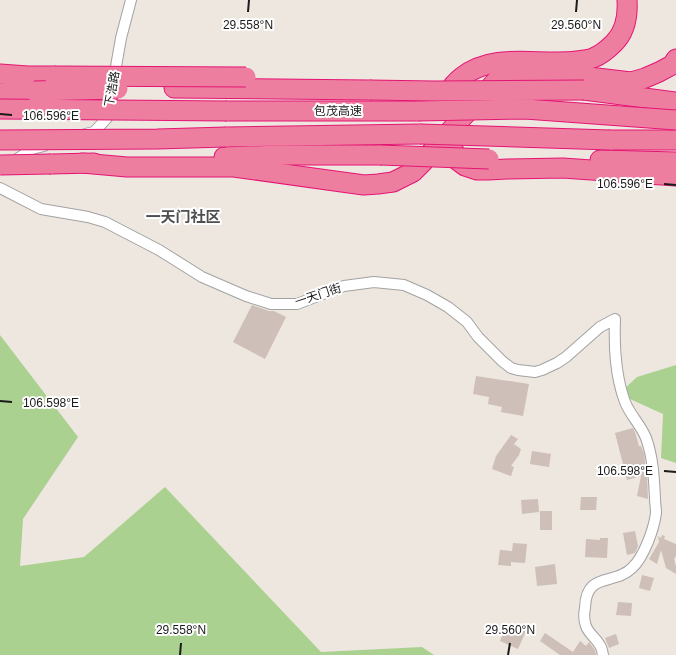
<svg xmlns="http://www.w3.org/2000/svg" width="676" height="655" font-family="Arial,'Noto Sans SC',sans-serif">
  <rect width="100%" height="100%" fill="#eee7df"/>
  <!-- forest -->
  <g fill="#aad18f">
    <path d="M 0,335 L 78,437 L 23,519 L 20,566 L 84,557 L 165,487 L 321,652 L 422,647 L 434,655 L 0,655 Z"/>
    <path d="M 676,365 L 676,463 L 661,458 L 663,414 L 619,394 L 637,377 Z"/>
  </g>
  <!-- building -->
  <g fill="#cebfb8">
    <path d="M 252,305 L 269,311 L 274,311 L 286,317 L 265,359 L 233,342 Z"/>
    <path d="M 476,376 L 529,384 L 523,416 L 501,412 L 502,407 L 488,404 L 489,397 L 473,394 Z"/>
    <path d="M 633,428 L 635,432 L 639,446 L 641,446 L 644,454 L 647,476 L 648,499 L 637,496 L 641,476 L 627,480 L 615,433 Z"/>
    <path d="M 511,435 L 518,439 L 514,444 L 521,449 L 519,455 L 511,466 L 514,467 L 511,476 L 492,469 L 496,456 Z"/>
    <path d="M 532,451 L 551,454 L 549,467 L 530,464 Z"/>
    <path d="M 581,497 L 597,497 L 596,510 L 580,510 Z"/>
    <path d="M 538,499 L 539,512 L 522,514 L 521,500 Z"/>
    <rect x="540" y="511" width="12" height="19"/>
    <path d="M 635,531 L 638,546 L 635,553 L 627,555 L 623,533 Z"/>
    <path d="M 662,535 L 665,536 L 664,539 L 676,544 L 676,556 L 674,559 L 676,566 L 676,574 L 666,568 L 661,550 L 657,564 L 649,559 L 659,542 L 658,536 L 661,538 Z"/>
    <path d="M 600,538 L 608,538 L 607,558 L 585,557 L 586,539 L 600,540 Z"/>
    <path d="M 513,543 L 527,544 L 525,563 L 511,562 L 511,566 L 498,565 L 500,550 L 512,551 Z"/>
    <path d="M 555,564 L 557,584 L 537,586 L 535,567 Z"/>
    <path d="M 642,575 L 654,578 L 650,591 L 639,588 Z"/>
    <path d="M 618,602 L 632,603 L 631,616 L 616,615 Z"/>
    <path d="M 507,623 L 526,631 L 518,649 L 500,641 Z"/>
    <path d="M 545,633 L 573,652 L 580,641 L 586,646 L 589,642 L 595,650 L 596,655 L 560,655 L 540,641 Z"/>
    <path d="M 616,634 L 619,644 L 609,648 L 605,638 Z"/>
  </g>
  <g fill="none" stroke-linecap="round" stroke-linejoin="round">
    <defs>
      <g id="minor">
        <path d="M 85,134 L 94,132 L 107,118 L 121,38 L 131,0"/>
        <path d="M 13,162 L 32,149 L 44,146"/>
        <path d="M 0,188 L 41,209 L 88,217 L 105,222 L 159,250 L 202,277 L 246,296 L 271,304 L 297,304 L 344,286 L 374,282 L 404,285 L 427,295 L 448,307 L 467,322 L 478,337 L 502,361 L 511,368 L 518,370 L 535,372 L 542,370 L 557,363 L 566,357 L 600,327 L 615,319 C 614,347 615,375 625,402 C 630,415 641,425 646,438 C 653,457 654,478 655,498 C 655,503 656,508 656,513 C 654,529 644,557 632,568 C 614,586 586,571 585,608 C 584,613 584,621 586,626 C 588,633 596,638 599,644 C 602,647 602,651 603,655"/>
      </g>
      <g id="motorway">
        <path d="M 0,74 L 28,76 L 54,76"/>
        <path d="M 174,88 L 370,90"/>
        <path d="M 584,90 L 676,102"/>
        <path d="M 0,93 L 34,91"/>
        <path d="M 447,103 C 447,99 448,95 449,92 C 452,86 457,81 462,77 C 494,51 540,66 577,61 C 582,60 588,60 593,58 C 601,55 608,49 614,43 C 625,32 628,15 627,0"/>
        <path d="M 227,111 L 418,111"/>
        <path d="M 226,137 L 420,134"/>
        <path d="M 610,140 L 676,140"/>
        <path d="M 454,151 L 457,160 L 465,166 L 477,170 L 488,170 L 507,169 L 563,168 L 676,176"/>
        <path d="M 224,157 L 281,155 L 380,155"/>
        <path d="M 600,160 L 676,162"/>
        <path d="M 82,163 L 127,167 L 234,167 L 342,182 L 364,185 L 378,184 L 393,182 L 413,172 L 423,162 L 438,144 L 496,81 L 515,74 L 534,73 L 580,76 L 631,82 L 645,78 L 659,72 L 672,65 L 676,59"/>
        <path d="M 51,164 L 94,163"/>
      </g>
    </defs>
    <!-- minor casing -->
    <use href="#minor" stroke="#a2a2a2" stroke-width="12"/>
    <!-- motorway casing -->
    <use href="#motorway" stroke="#e41473" stroke-width="21"/>
    <!-- minor -->
    <use href="#minor" stroke="#fff" stroke-width="10"/>
    <!-- motorway -->
    <use href="#motorway" stroke="#ee7ea0" stroke-width="19"/>
    <defs>
      <g id="motorway-bridge">
        <path d="M 54,76 L 246,77"/>
        <path d="M 370,90 L 434,91 L 584,90"/>
        <path d="M 34,91 L 118,89"/>
        <path d="M 0,109 L 227,111"/>
        <path d="M 418,111 L 525,109 L 676,120"/>
        <path d="M 420,134 L 610,140"/>
        <path d="M 0,140 L 157,139 L 226,137"/>
        <path d="M 380,155 L 489,159"/>
        <path d="M 0,165 L 51,164"/>
      </g>
    </defs>
    <!-- motorway-bridge casing -->
    <use href="#motorway-bridge" stroke="#e41473" stroke-width="21" stroke-linecap="butt"/>
    <!-- motorway-bridge -->
    <use href="#motorway-bridge" stroke="#ee7ea0" stroke-width="19"/>
  </g>
  <!-- ticks -->
  <path fill="none" stroke="#1b1b1b" stroke-width="2" d="M 248,12 L 249,0M 576,12 L 577,0M 0,114 L 12,115M 664,184 L 676,185M 0,401 L 12,402M 664,471 L 676,472M 180,655 L 181,643M 508,655 L 510,643"/>
  <g text-anchor="middle" dominant-baseline="central" stroke-width="4" stroke-linejoin="round" paint-order="stroke">
    <!-- street labels -->
    <g font-size="12" fill="#1b1b1b" stroke="#fff">
      <text transform="translate(112 89) rotate(-80)">下浩路</text>
      <text x="338" y="111">包茂高速</text>
      <text transform="translate(318 295) rotate(-18)">一天门街</text>
    </g>
    <!-- quarter labels -->
    <g font-size="15" font-weight="bold" fill="#4e4e4e" stroke="#fff">
      <text x="183" y="216">一天门社区</text>
    </g>
  </g>
  <g font-size="12" text-anchor="middle" fill="#1b1b1b" stroke="#fff" stroke-width="4" stroke-linejoin="round" paint-order="stroke">
    <text x="248" y="29">29.558°N</text>
    <text x="576" y="29">29.560°N</text>
    <text x="51" y="120">106.596°E</text>
    <text x="625" y="188">106.596°E</text>
    <text x="51" y="407">106.598°E</text>
    <text x="625" y="475">106.598°E</text>
    <text x="181" y="634">29.558°N</text>
    <text x="510" y="634">29.560°N</text>
  </g>
</svg>
